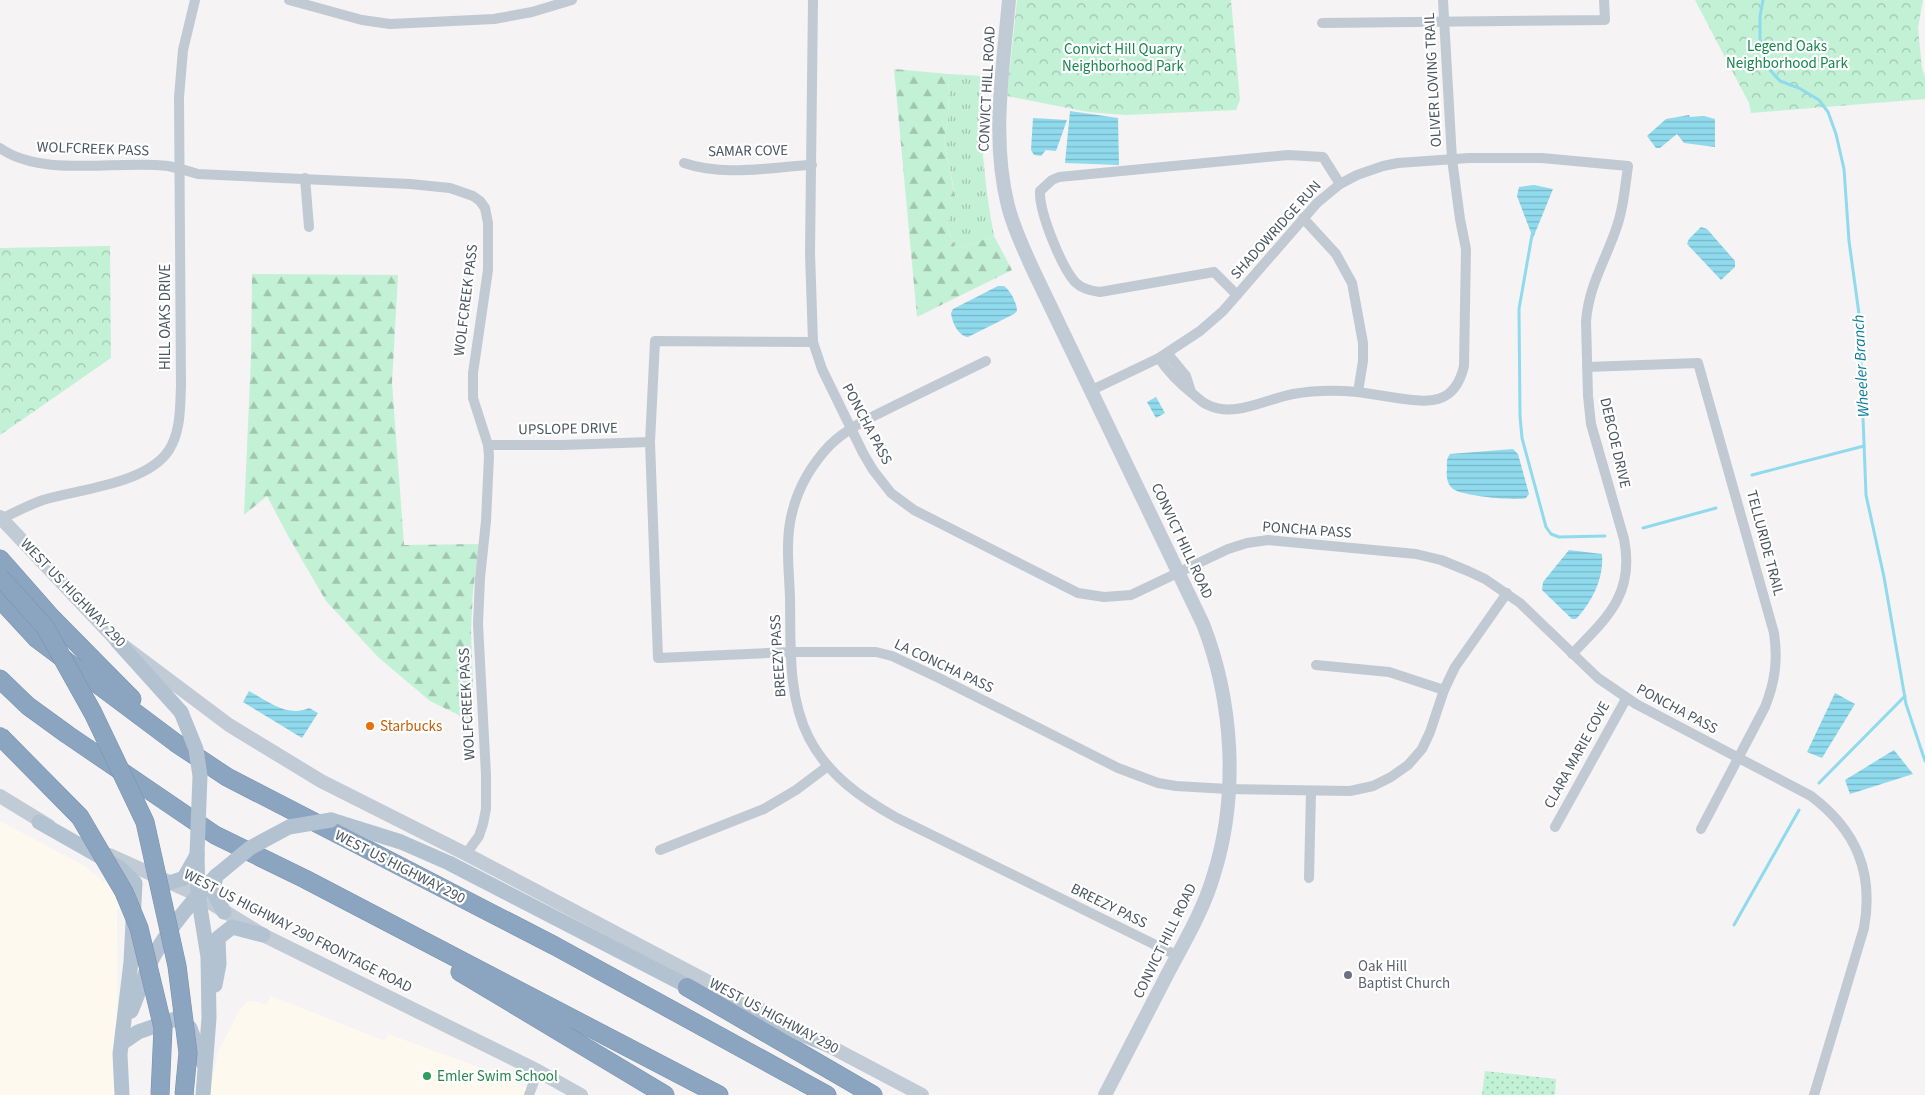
<svg xmlns="http://www.w3.org/2000/svg" width="1925" height="1095" font-family="'Source Sans 3',sans-serif">
  <defs>
    <pattern id="grass-tufts" width="24" height="20" patternUnits="userSpaceOnUse" patternTransform="scale(1.25)"><rect width="24" height="20" fill="#c3f1d5"/><path d="M3 7l-1-3M5 7V3M7 7l1-3M15 17l-1-3M17 17v-4M19 17l1-3" fill="none" stroke="#a0c6b0"/></pattern>
    <pattern id="forest-firs" width="22" height="20" patternUnits="userSpaceOnUse" patternTransform="scale(1.25)"><rect width="22" height="20" fill="#c3f1d5"/><path d="M5 1l3.5 6h-7zM16 11l3.5 6h-7z" fill="#a0c6b0"/></pattern>
    <pattern id="park-crowns" width="20" height="18" patternUnits="userSpaceOnUse" patternTransform="scale(1.25)"><rect width="20" height="18" fill="#c3f1d5"/><path d="M2 6a3 3 0 1 1 6 0M12 15a3 3 0 1 1 6 0" fill="none" stroke="#a0c6b0"/></pattern>
    <pattern id="garden-dots" width="8" height="8" patternUnits="userSpaceOnUse" patternTransform="scale(1.25)"><rect width="8" height="8" fill="#c3f1d5"/><path d="M2 2h.1M6 6h.1" fill="none" stroke="#a0c6b0" stroke-width="1.8" stroke-linecap="round"/></pattern>
    <pattern id="water-rules" width="6" height="5" patternUnits="userSpaceOnUse" patternTransform="scale(1.25)"><rect width="6" height="5" fill="#90daee"/><path d="M0 2.5h6" fill="none" stroke="#78b4c4"/></pattern>
  </defs>
  <rect width="100%" height="100%" fill="#f5f3f3"/>
  <!-- commercial -->
  <g fill="#fdf9ef">
    <path d="M 0,821 L 83,865 L 105,883 L 135,883 L 117,911 L 118,1095 L 0,1095 Z"/>
    <path d="M 271,996 L 385,1041 L 388,1034 L 506,1077 L 540,1095 L 209,1095 L 218,1052 L 240,1009 L 248,1001 L 254,1001 L 266,1005 Z"/>
  </g>
  <!-- grass -->
  <path fill="url(#grass-tufts)" d="M 949,74 L 983,76 C 979,130 984,183 994,236 L 956,249 L 947,225 L 955,194 L 944,142 L 948,118 Z"/>
  <!-- forest -->
  <g fill="url(#forest-firs)">
    <path d="M 894,69 L 949,74 L 948,118 L 944,142 L 956,201 L 947,225 L 956,249 L 994,236 L 1012,270 L 917,317 Z"/>
    <path d="M 252,274 L 398,275 L 392,383 L 404,545 L 479,544 L 473,591 L 471,630 L 474,716 L 467,719 L 430,701 L 378,657 L 326,601 L 287,534 L 267,496 L 244,515 L 251,357 Z"/>
  </g>
  <!-- park -->
  <g fill="url(#park-crowns)">
    <path d="M 1017,0 L 1231,0 L 1240,100 L 1236,110 L 1126,115 L 1088,112 L 1007,96 Z"/>
    <path d="M 1695,0 L 1923,0 L 1918,28 L 1922,68 L 1925,77 L 1925,99 L 1751,113 L 1749,103 Z"/>
    <path d="M 110,246 L 111,358 L 0,435 L 0,248 Z"/>
  </g>
  <!-- garden -->
  <path fill="url(#garden-dots)" d="M 1485,1071 L 1556,1079 L 1555,1095 L 1482,1095 Z"/>
  <!-- water -->
  <g fill="url(#water-rules)">
    <path d="M 1070,111 L 1118,118 L 1119,165 L 1065,163 Z"/>
    <path d="M 1689,115 L 1690,117 L 1704,116 L 1715,119 L 1715,147 L 1684,143 L 1677,134 L 1660,148 L 1656,148 L 1647,136 L 1666,119 Z"/>
    <path d="M 1033,118 L 1067,120 L 1056,151 L 1046,150 L 1041,156 L 1034,155 L 1031,150 Z"/>
    <path d="M 1534,185 L 1553,189 L 1533,238 L 1517,196 L 1519,187 Z"/>
    <path d="M 1701,227 L 1707,229 L 1735,261 L 1735,267 L 1721,280 L 1687,244 L 1689,239 Z"/>
    <path d="M 998,286 L 1004,286 C 1010,290 1017,303 1017,311 L 1014,314 L 968,337 C 958,336 952,322 951,313 L 953,309 Z"/>
    <path d="M 1156,397 L 1165,413 L 1156,418 L 1147,402 Z"/>
    <path d="M 1513,449 L 1518,454 L 1529,494 L 1526,498 C 1514,501 1459,496 1452,488 C 1447,483 1446,476 1447,469 C 1447,463 1446,459 1450,454 Z"/>
    <path d="M 1569,550 L 1602,554 C 1604,578 1592,602 1576,619 L 1572,619 L 1542,590 L 1543,582 Z"/>
    <path d="M 249,691 C 268,701 287,718 309,708 L 318,713 L 302,738 L 243,702 Z"/>
    <path d="M 1835,693 L 1855,704 L 1822,758 L 1807,752 Z"/>
    <path d="M 1894,750 L 1913,774 L 1850,794 L 1845,780 Z"/>
  </g>
  <g fill="none" stroke-linecap="round" stroke-linejoin="round">
    <!-- stream -->
    <g stroke="#90daee" stroke-width="3">
      <path d="M 1763,0 L 1760,16 L 1760,39 L 1770,70 L 1780,81 L 1799,88 L 1819,100 L 1828,112 L 1836,134 L 1844,169 L 1849,241 L 1859,314 L 1866,495 L 1884,577 L 1906,704 L 1925,761"/>
      <path d="M 1532,235 L 1519,309 L 1520,416 L 1522,438 L 1546,527 L 1551,534 L 1559,537 L 1605,536"/>
      <path d="M 1752,475 L 1864,446"/>
      <path d="M 1643,528 L 1716,508"/>
      <path d="M 1819,783 L 1905,696"/>
      <path d="M 1734,925 L 1799,810"/>
    </g>
    <defs>
      <g id="highway">
        <path d="M 0,559 L 52,618 L 132,699"/>
        <path d="M 0,599 L 37,639 L 176,743 L 227,777 L 555,946 L 827,1095"/>
        <path d="M 0,679 L 28,706 L 68,735 L 215,835 L 305,879 L 719,1095"/>
        <path d="M 460,972 L 665,1095"/>
        <path d="M 687,987 L 873,1095"/>
      </g>
    </defs>
    <!-- highway casing -->
    <use href="#highway" stroke="#7690ad" stroke-width="19"/>
    <!-- street -->
    <g stroke="#c1cad2" stroke-width="10">
      <path d="M 289,0 L 362,20 L 390,24 L 494,19 L 532,12 L 572,0"/>
      <path d="M 813,0 L 810,253 L 813,342 L 822,369 L 863,453 L 873,470 L 891,493 L 914,510 L 1078,593 L 1104,597 L 1131,595 L 1228,549 L 1247,543 L 1268,540 L 1416,554 L 1441,560 L 1468,571 L 1485,579 L 1520,603 L 1598,678 L 1636,704 L 1811,796 C 1856,830 1874,872 1864,928 L 1814,1095"/>
      <path d="M 1322,23 L 1605,20 L 1604,0"/>
      <path d="M 0,148 C 42,178 118,160 168,166 C 178,168 188,171 198,174 L 410,184 L 450,188 L 473,196 L 480,201 L 485,208 L 488,223 L 488,270 L 473,373 L 473,398 L 488,445 L 489,456 L 486,521 L 480,578 L 478,624 L 486,775 L 486,809 L 483,824 L 479,836 L 466,854"/>
      <path d="M 684,163 C 725,177 770,167 812,165"/>
      <path d="M 305,178 L 309,227"/>
      <path d="M 1237,295 L 1214,272 L 1100,292 C 1091,291 1081,288 1075,282 C 1061,266 1039,212 1040,191 L 1052,180 L 1059,177 L 1288,155 L 1323,157 L 1340,184"/>
      <path d="M 813,342 L 655,341 L 650,442 L 658,658 L 791,652 L 876,652 L 892,656 L 939,678 L 1118,768 L 1158,783 L 1176,786 L 1228,789 L 1350,791 L 1373,786 L 1391,777 L 1408,765 L 1422,749 L 1430,732 L 1444,690 L 1455,667 L 1507,593"/>
      <path d="M 1167,353 L 1186,376 L 1191,392"/>
      <path d="M 1159,358 C 1168,372 1179,383 1193,394 C 1197,397 1202,403 1208,405 C 1235,418 1266,399 1293,394 C 1315,390 1336,390 1358,392 L 1363,361 L 1363,343 L 1352,283 L 1336,254 L 1303,218"/>
      <path d="M 986,361 C 957,375 927,390 898,404 C 874,416 850,426 830,445 C 812,464 798,488 792,513 C 785,540 789,570 790,597 C 791,643 787,695 809,738 C 828,775 861,798 897,818 L 1178,956"/>
      <path d="M 1587,367 L 1698,363 L 1774,633 C 1778,660 1775,682 1765,707 L 1701,829"/>
      <path d="M 1092,390 L 1159,358 L 1200,331 L 1223,311 L 1317,203 L 1340,184 L 1357,175 L 1383,166 L 1398,163 L 1469,158 L 1542,158 L 1628,166 C 1625,188 1623,211 1615,232 C 1604,263 1589,286 1586,321 L 1588,396 L 1591,424 L 1624,539 C 1635,594 1607,618 1572,654"/>
      <path d="M 1358,392 C 1371,394 1384,396 1397,398 C 1430,403 1455,405 1464,366 L 1466,249 L 1460,219 L 1452,159 L 1443,0"/>
      <path d="M 488,445 L 563,445 L 650,442"/>
      <path d="M 1,519 C 15,512 29,505 43,500 C 79,489 147,484 169,450 C 181,431 180,407 181,386 L 179,97 L 183,50 L 195,0"/>
      <path d="M 1316,665 L 1389,672 L 1444,690"/>
      <path d="M 1555,827 L 1626,699"/>
      <path d="M 660,850 L 764,809 L 796,790 L 828,766"/>
      <path d="M 1309,878 L 1311,791"/>
      <path d="M 529,1095 L 538,1071"/>
    </g>
    <!-- secondary -->
    <g stroke="#c1cbd6" stroke-width="14">
      <path d="M 1009,0 C 1003,68 991,139 1008,206 C 1014,230 1025,252 1035,274 L 1203,624 C 1233,701 1239,794 1214,874 C 1204,909 1185,941 1168,973 C 1147,1014 1126,1054 1105,1095"/>
      <path d="M 0,517 L 117,641 L 229,725 L 321,781 L 466,854 L 777,1018"/>
      <path d="M 0,796 L 49,826"/>
      <path d="M 109,855 L 198,895 L 263,935 L 538,1071 L 581,1095"/>
      <path d="M 816,1039 L 922,1095"/>
    </g>
    <!-- primary -->
    <g stroke="#b3c2d1" stroke-width="15">
      <path d="M 117,641 L 181,712"/>
      <path d="M 331,820 L 401,842 L 449,863 L 697,991"/>
      <path d="M 39,822 L 120,868 L 135,883 L 131,962 L 120,1054 L 122,1095"/>
      <path d="M 197,854 L 198,895 L 208,957 L 209,1018 L 203,1095"/>
      <path d="M 216,876 L 213,891 L 224,912"/>
      <path d="M 169,883 L 184,878 L 197,855"/>
      <path d="M 215,985 L 219,964 L 218,938 L 232,927 L 263,935"/>
      <path d="M 727,1004 L 826,1044"/>
      <path d="M 131,1011 C 138,995 143,978 150,963 C 166,931 191,902 216,876"/>
      <path d="M 122,1043 L 138,1032 L 175,1019 L 190,1028 L 203,1063"/>
    </g>
    <!-- highway -->
    <use href="#highway" stroke="#8ba5c1" stroke-width="18"/>
    <defs>
      <g id="highway-bridge">
        <path d="M 0,577 L 45,627 L 93,713 L 145,822 L 177,966 L 188,1053 L 184,1095"/>
        <path d="M 0,736 L 80,817 L 124,892 L 139,928 L 163,1028 L 160,1095"/>
      </g>
    </defs>
    <!-- highway-bridge casing -->
    <use href="#highway-bridge" stroke="#7690ad" stroke-width="19" stroke-linecap="butt"/>
    <!-- primary-bridge -->
    <g stroke="#b3c2d1" stroke-width="15">
      <path d="M 181,712 L 196,749 L 200,776 L 197,854"/>
      <path d="M 216,876 L 250,848 L 289,827 L 331,820"/>
    </g>
    <!-- highway-bridge -->
    <use href="#highway-bridge" stroke="#8ba5c1" stroke-width="18"/>
  </g>
  <!-- markers -->
  <circle fill="#e8710a" stroke="#fff" stroke-width="2" cx="370" cy="726" r="5"/>
  <circle fill="#6b7280" stroke="#fff" stroke-width="2" cx="1348" cy="975" r="5"/>
  <circle fill="#2e9e5b" stroke="#fff" stroke-width="2" cx="427" cy="1076" r="5"/>
  <g text-anchor="middle" dominant-baseline="central" stroke-width="4.5" stroke-linejoin="round" paint-order="stroke">
    <!-- park labels -->
    <g font-size="15" fill="#17864f" stroke="#fff">
      <text x="1787" y="46">Legend Oaks<tspan x="1787" dy="17">Neighborhood Park</tspan></text>
      <text x="1123" y="49">Convict Hill Quarry<tspan x="1123" dy="17">Neighborhood Park</tspan></text>
    </g>
    <!-- street labels -->
    <g font-size="15" fill="#4a5661" stroke="#fff">
      <text transform="translate(1433 80) rotate(-93)">OLIVER LOVING TRAIL</text>
      <text transform="translate(987 89) rotate(-87)">CONVICT HILL ROAD</text>
      <text transform="translate(93 149) rotate(2)">WOLFCREEK PASS</text>
      <text transform="translate(748 151) rotate(-1)">SAMAR COVE</text>
      <text transform="translate(1276 230) rotate(-48)">SHADOWRIDGE RUN</text>
      <text transform="translate(466 300) rotate(-83)">WOLFCREEK PASS</text>
      <text transform="translate(165 317) rotate(-90)">HILL OAKS DRIVE</text>
      <text transform="translate(867 424) rotate(62)">PONCHA PASS</text>
      <text transform="translate(568 429) rotate(-1)">UPSLOPE DRIVE</text>
      <text transform="translate(1615 443) rotate(77)">DEBCOE DRIVE</text>
      <text transform="translate(1307 530) rotate(4)">PONCHA PASS</text>
      <text transform="translate(1182 541) rotate(65)">CONVICT HILL ROAD</text>
      <text transform="translate(1765 543) rotate(75)">TELLURIDE TRAIL</text>
      <text transform="translate(73 593) rotate(46)">WEST US HIGHWAY 290</text>
      <text transform="translate(778 656) rotate(-94)">BREEZY PASS</text>
      <text transform="translate(944 666) rotate(25)">LA CONCHA PASS</text>
      <text transform="translate(467 704) rotate(-93)">WOLFCREEK PASS</text>
      <text transform="translate(1677 709) rotate(28)">PONCHA PASS</text>
      <text transform="translate(1577 755) rotate(-61)">CLARA MARIE COVE</text>
      <text transform="translate(400 867) rotate(27)">WEST US HIGHWAY 290</text>
      <text transform="translate(1109 906) rotate(26)">BREEZY PASS</text>
      <text transform="translate(298 931) rotate(27)">WEST US HIGHWAY 290 FRONTAGE ROAD</text>
      <text transform="translate(1165 941) rotate(-64)">CONVICT HILL ROAD</text>
      <text transform="translate(774 1016) rotate(28)">WEST US HIGHWAY 290</text>
    </g>
    <!-- food labels -->
    <g font-size="15" fill="#c56008" stroke="#fff" text-anchor="start">
      <text x="380" y="726">Starbucks</text>
    </g>
    <!-- worship labels -->
    <g font-size="15" fill="#5b616d" stroke="#fff" text-anchor="start">
      <text x="1358" y="966">Oak Hill<tspan x="1358" dy="17">Baptist Church</tspan></text>
    </g>
    <!-- leisure labels -->
    <g font-size="15" fill="#27864d" stroke="#fff" text-anchor="start">
      <text x="437" y="1076">Emler Swim School</text>
    </g>
    <!-- water labels -->
    <g font-size="16" font-style="italic" fill="#0c7c9b" stroke="#fff">
      <text transform="translate(1861 366) rotate(-93)">Wheeler Branch</text>
    </g>
  </g>
</svg>
